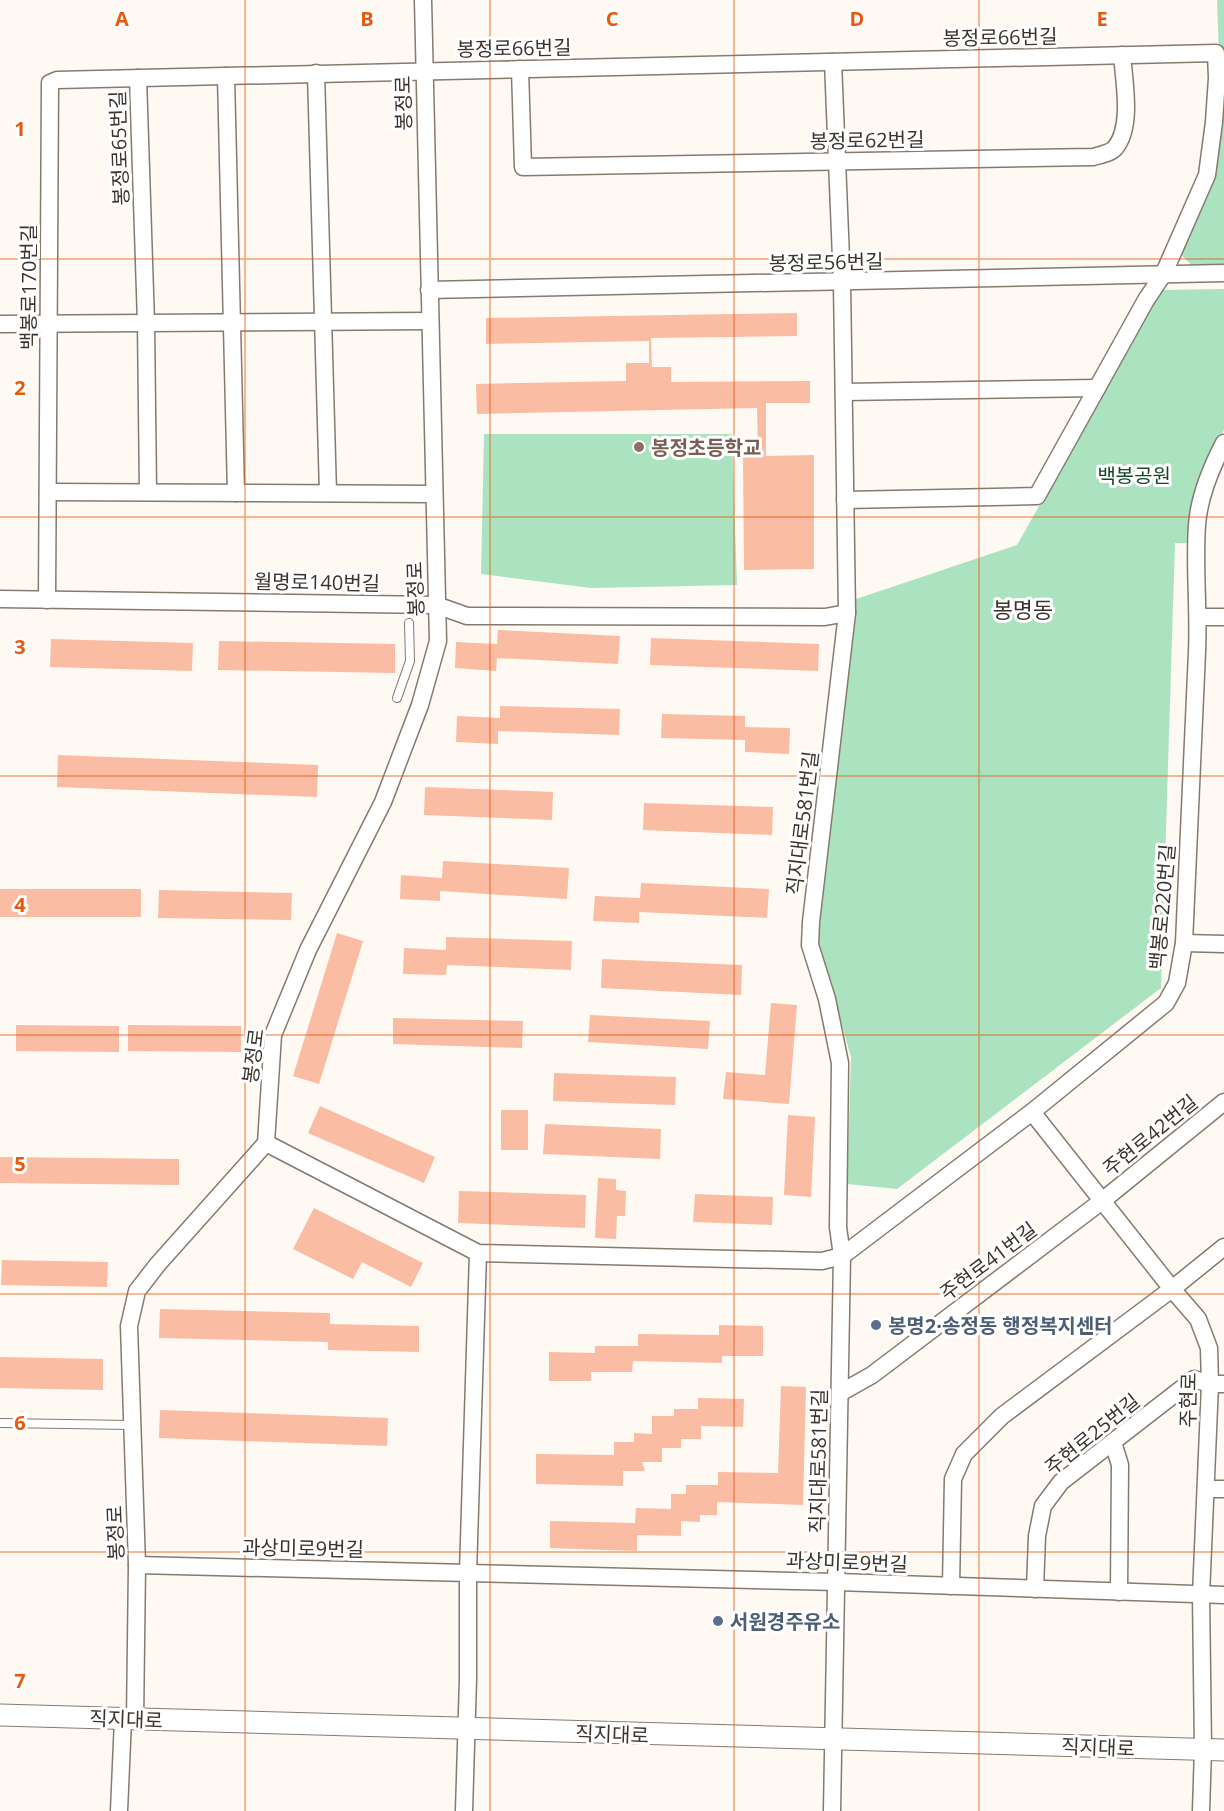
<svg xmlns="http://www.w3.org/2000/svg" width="1224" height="1811" font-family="'Open Sans','Noto Sans KR',sans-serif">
  <rect width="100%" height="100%" fill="#fff9f4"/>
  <!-- green -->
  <g fill="#abe3c1">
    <path d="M 1217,0 L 1224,0 L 1224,269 L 1196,269 L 1180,254 L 1209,177 L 1219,56 Z"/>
    <path d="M 1224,289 L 1224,430 L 1208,461 L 1189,543 L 1175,543 L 1161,988 L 897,1189 L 847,1184 L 851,1057 L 818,941 L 856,599 L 1017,545 L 1161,290 Z"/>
    <path d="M 484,434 L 732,434 L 737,585 L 591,588 L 481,574 Z"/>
  </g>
  <!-- building -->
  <g fill="#fabca2">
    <path d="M 797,313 L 797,336 L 651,338 L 652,367 L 671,367 L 671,382 L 810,381 L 810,403 L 766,403 L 766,456 L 814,455 L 814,569 L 744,570 L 743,450 L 758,450 L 757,408 L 477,414 L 476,384 L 626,381 L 626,363 L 649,363 L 649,341 L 486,344 L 486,318 Z"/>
    <path d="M 498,630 L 620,636 L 618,664 L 497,658 L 496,671 L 455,668 L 456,642 L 497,644 Z"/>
    <path d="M 651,638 L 819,644 L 818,671 L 650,665 Z"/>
    <path d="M 51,639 L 193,643 L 192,671 L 50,667 Z"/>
    <path d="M 219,641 L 395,644 L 395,673 L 218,670 Z"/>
    <path d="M 500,706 L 620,709 L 619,735 L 498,731 L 498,744 L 456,742 L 457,716 L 500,718 Z"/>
    <path d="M 662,714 L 745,716 L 745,727 L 790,728 L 789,754 L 745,752 L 745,740 L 661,738 Z"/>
    <path d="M 58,755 L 318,765 L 317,797 L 57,787 Z"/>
    <path d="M 425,787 L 553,792 L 552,820 L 424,815 Z"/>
    <path d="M 644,803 L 773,807 L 772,835 L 643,830 Z"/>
    <path d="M 443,861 L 569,868 L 567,899 L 440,891 L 440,901 L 400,899 L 401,875 L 442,878 Z"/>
    <path d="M 641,883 L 769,889 L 767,918 L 639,912 L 639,923 L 593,921 L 595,896 L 640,898 Z"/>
    <rect x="0" y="889" width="141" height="28"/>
    <path d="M 159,890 L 292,893 L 291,920 L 158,918 Z"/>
    <path d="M 337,933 L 363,941 L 319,1084 L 293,1076 Z"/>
    <path d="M 446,937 L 572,941 L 571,970 L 447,965 L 446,975 L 403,974 L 404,948 L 446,950 Z"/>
    <path d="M 602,959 L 742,965 L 741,995 L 601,988 Z"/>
    <path d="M 771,1003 L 797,1005 L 789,1104 L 723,1099 L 726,1072 L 765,1075 Z"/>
    <path d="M 590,1015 L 710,1021 L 708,1049 L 588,1042 Z"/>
    <path d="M 393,1018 L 523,1021 L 522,1048 L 393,1044 Z"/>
    <path d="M 16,1025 L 119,1026 L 119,1052 L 16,1051 Z"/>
    <path d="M 128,1025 L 241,1026 L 241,1052 L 128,1051 Z"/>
    <path d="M 554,1073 L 676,1077 L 675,1105 L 553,1101 Z"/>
    <path d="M 320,1106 L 435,1157 L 424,1183 L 308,1133 Z"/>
    <rect x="501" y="1110" width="27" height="40"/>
    <path d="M 788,1115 L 815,1117 L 811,1197 L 784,1195 Z"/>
    <path d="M 545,1124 L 661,1129 L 660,1159 L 543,1154 Z"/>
    <path d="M 0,1157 L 179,1159 L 179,1185 L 0,1183 Z"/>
    <path d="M 598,1178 L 616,1179 L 616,1190 L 626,1191 L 625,1216 L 617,1216 L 616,1239 L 595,1238 Z"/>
    <path d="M 459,1191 L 586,1195 L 585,1228 L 458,1223 Z"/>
    <path d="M 695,1194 L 773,1197 L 772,1225 L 693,1222 Z"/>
    <path d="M 314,1208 L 423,1263 L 411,1287 L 362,1262 L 353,1279 L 293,1249 Z"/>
    <path d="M 2,1260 L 108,1262 L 107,1287 L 1,1285 Z"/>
    <path d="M 160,1309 L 330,1313 L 330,1324 L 419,1326 L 419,1352 L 328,1350 L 328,1342 L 159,1338 Z"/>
    <path d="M 719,1325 L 763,1326 L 763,1356 L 722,1356 L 722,1363 L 633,1361 L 632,1372 L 591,1372 L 591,1381 L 549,1381 L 549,1352 L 595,1353 L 595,1346 L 638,1346 L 638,1334 L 719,1335 Z"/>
    <path d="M 0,1357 L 103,1359 L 103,1390 L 0,1388 Z"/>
    <path d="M 781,1386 L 806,1387 L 803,1505 L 717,1502 L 717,1515 L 700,1515 L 700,1522 L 681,1521 L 681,1536 L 637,1535 L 637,1551 L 550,1548 L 550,1521 L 635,1523 L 636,1508 L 671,1509 L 671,1494 L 686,1494 L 686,1485 L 718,1485 L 718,1472 L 778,1473 Z"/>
    <path d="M 698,1398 L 744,1399 L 743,1427 L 701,1426 L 701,1439 L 681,1439 L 681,1448 L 662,1448 L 662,1462 L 642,1462 L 645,1471 L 623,1471 L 623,1486 L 536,1484 L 536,1454 L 614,1455 L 614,1442 L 634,1442 L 634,1433 L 652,1434 L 652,1416 L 674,1416 L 674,1409 L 698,1409 Z"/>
    <path d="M 160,1410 L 388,1418 L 387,1446 L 159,1438 Z"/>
  </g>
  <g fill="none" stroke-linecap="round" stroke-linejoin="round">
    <defs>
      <g id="service">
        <path d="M 397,698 L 410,661 L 409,623"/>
        <path d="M 0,1423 L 132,1425"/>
      </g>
      <g id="minor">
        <path d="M 520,69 L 523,167 L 1093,157 C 1100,155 1111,153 1115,148 C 1133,127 1124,81 1122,55"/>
        <path d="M 316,73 L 328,493"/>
        <path d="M 226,76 L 236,493"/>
        <path d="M 138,78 L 146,323 L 148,492"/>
        <path d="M 429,290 L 1224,273"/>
        <path d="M 0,324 L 429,321"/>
        <path d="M 844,392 L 1097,388"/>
        <path d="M 48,492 L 434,494"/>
        <path d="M 0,599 L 436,605 L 467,616 L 825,617 L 847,613"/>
        <path d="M 47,600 L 50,83 L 57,80 L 1216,53 L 1217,78 L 1214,122 L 1207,175 L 1164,273 L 1146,300 L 1037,496 L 845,500"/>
        <path d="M 1198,617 L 1224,617"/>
        <path d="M 1184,943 L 1224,944"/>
        <path d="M 1032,1112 L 1172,1289 L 1198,1319 L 1209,1348 L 1210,1384 L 1201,1595 L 1203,1749 L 1201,1811"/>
        <path d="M 266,1143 L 478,1253 L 822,1261 L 842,1256 L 1032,1112 L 1166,1003 L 1177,983 L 1184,943 C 1189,846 1193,749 1197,652 C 1199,610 1194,567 1197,525 C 1199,497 1211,468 1224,443"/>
        <path d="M 840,1393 L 872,1375 L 1102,1201 L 1224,1102"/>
        <path d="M 1113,1442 L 1120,1465 L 1119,1592"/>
        <path d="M 1206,1489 L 1224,1489"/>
        <path d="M 137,1565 L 837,1582 L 1224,1595"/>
        <path d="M 951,1586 L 953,1479 L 964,1454 L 1002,1416 L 1172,1289 L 1224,1247"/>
        <path d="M 1035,1589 L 1037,1536 L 1043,1506 L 1061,1482 L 1194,1379 L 1210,1384 L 1224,1384"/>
        <path d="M 135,1720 L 137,1565 L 129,1326 L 137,1291 L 158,1264 L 266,1143 L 273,1035 L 308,950 L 383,802 L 420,705 L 438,641 L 423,0"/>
        <path d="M 119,1811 L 123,1719"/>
        <path d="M 464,1811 L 468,1679 L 468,1573 L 478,1253"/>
        <path d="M 832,1811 L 842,1256 L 838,1227 L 840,1063 L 827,999 L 810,945 L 811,922 L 847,613 L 842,283 L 833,62"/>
      </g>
      <path id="tertiary" d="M 0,1715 L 1224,1750"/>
    </defs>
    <!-- service casing -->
    <use href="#service" stroke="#867a6f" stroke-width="10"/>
    <!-- minor casing -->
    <use href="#minor" stroke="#867a6f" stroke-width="19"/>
    <!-- tertiary casing -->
    <use href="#tertiary" stroke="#867a6f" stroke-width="23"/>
    <!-- service -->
    <use href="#service" stroke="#fff" stroke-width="8"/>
    <!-- minor -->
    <use href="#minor" stroke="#fff" stroke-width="16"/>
    <!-- tertiary -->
    <use href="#tertiary" stroke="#fff" stroke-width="21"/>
  </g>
  <!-- grid -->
  <path fill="none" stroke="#e8590c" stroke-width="1.5" stroke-opacity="0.55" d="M 245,0 L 245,1811M 490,0 L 490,1811M 734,0 L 734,1811M 979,0 L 979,1811M 0,259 L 1224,259M 0,517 L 1224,517M 0,776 L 1224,776M 0,1035 L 1224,1035M 0,1294 L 1224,1294M 0,1552 L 1224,1552"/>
  <!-- markers -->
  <circle fill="#8d6e63" stroke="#fff" stroke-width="2" cx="639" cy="447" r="6"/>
  <g fill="#5c6f8a" stroke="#fff" stroke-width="2">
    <circle cx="876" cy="1325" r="6"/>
    <circle cx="718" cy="1621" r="6"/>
  </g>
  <g text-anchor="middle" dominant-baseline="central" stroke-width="6" stroke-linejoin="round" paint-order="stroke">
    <!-- street labels -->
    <g font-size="20" fill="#3a342f" stroke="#fff">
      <text transform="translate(1000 37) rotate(-1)">봉정로66번길</text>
      <text transform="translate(514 48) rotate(-1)">봉정로66번길</text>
      <text transform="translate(403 103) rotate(-91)">봉정로</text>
      <text transform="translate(867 140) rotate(-1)">봉정로62번길</text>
      <text transform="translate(119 148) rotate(-92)">봉정로65번길</text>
      <text transform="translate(826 262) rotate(-1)">봉정로56번길</text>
      <text transform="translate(28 287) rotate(-90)">백봉로170번길</text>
      <text transform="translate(317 582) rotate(1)">월명로140번길</text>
      <text transform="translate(415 589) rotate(-92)">봉정로</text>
      <text transform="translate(802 823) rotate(-83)">직지대로581번길</text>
      <text transform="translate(1162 907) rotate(-85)">백봉로220번길</text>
      <text transform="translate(253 1056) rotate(-83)">봉정로</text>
      <text transform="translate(1150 1135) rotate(-39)">주현로42번길</text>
      <text transform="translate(988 1261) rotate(-37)">주현로41번길</text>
      <text transform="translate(1188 1400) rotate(-89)">주현로</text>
      <text transform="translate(1092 1434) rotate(-39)">주현로25번길</text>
      <text transform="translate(818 1461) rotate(-89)">직지대로581번길</text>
      <text transform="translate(115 1533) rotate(-92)">봉정로</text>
      <text transform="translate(303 1548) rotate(1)">과상미로9번길</text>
      <text transform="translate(847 1562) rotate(2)">과상미로9번길</text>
      <text transform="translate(126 1719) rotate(2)">직지대로</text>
      <text transform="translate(612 1734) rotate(2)">직지대로</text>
      <text transform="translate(1098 1747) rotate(2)">직지대로</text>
    </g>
    <!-- education labels -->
    <g font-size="20" font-weight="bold" fill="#785e54" stroke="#fff" text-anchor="start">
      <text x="651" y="447">봉정초등학교</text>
    </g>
    <!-- park labels -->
    <g font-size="20" fill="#16452e" stroke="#fff">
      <text x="1134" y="475">백봉공원</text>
    </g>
    <!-- service labels -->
    <g font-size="20" font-weight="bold" fill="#4e5e75" stroke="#fff" text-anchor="start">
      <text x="888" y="1325">봉명2·송정동 행정복지센터</text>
      <text x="730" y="1621">서원경주유소</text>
    </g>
    <!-- quarter labels -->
    <g font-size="22" fill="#3a342f" stroke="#fff">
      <text x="1023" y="609">봉명동</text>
    </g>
  </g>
  <g font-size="20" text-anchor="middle" font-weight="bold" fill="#e8590c" stroke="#fff" stroke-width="6" stroke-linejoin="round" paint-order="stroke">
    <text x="122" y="26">A</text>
    <text x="367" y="26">B</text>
    <text x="612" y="26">C</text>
    <text x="857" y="26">D</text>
    <text x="1102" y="26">E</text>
    <text x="20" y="136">1</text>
    <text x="20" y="395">2</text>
    <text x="20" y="654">3</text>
    <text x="20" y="912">4</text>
    <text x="20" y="1171">5</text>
    <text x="20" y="1430">6</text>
    <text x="20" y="1688">7</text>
  </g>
</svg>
